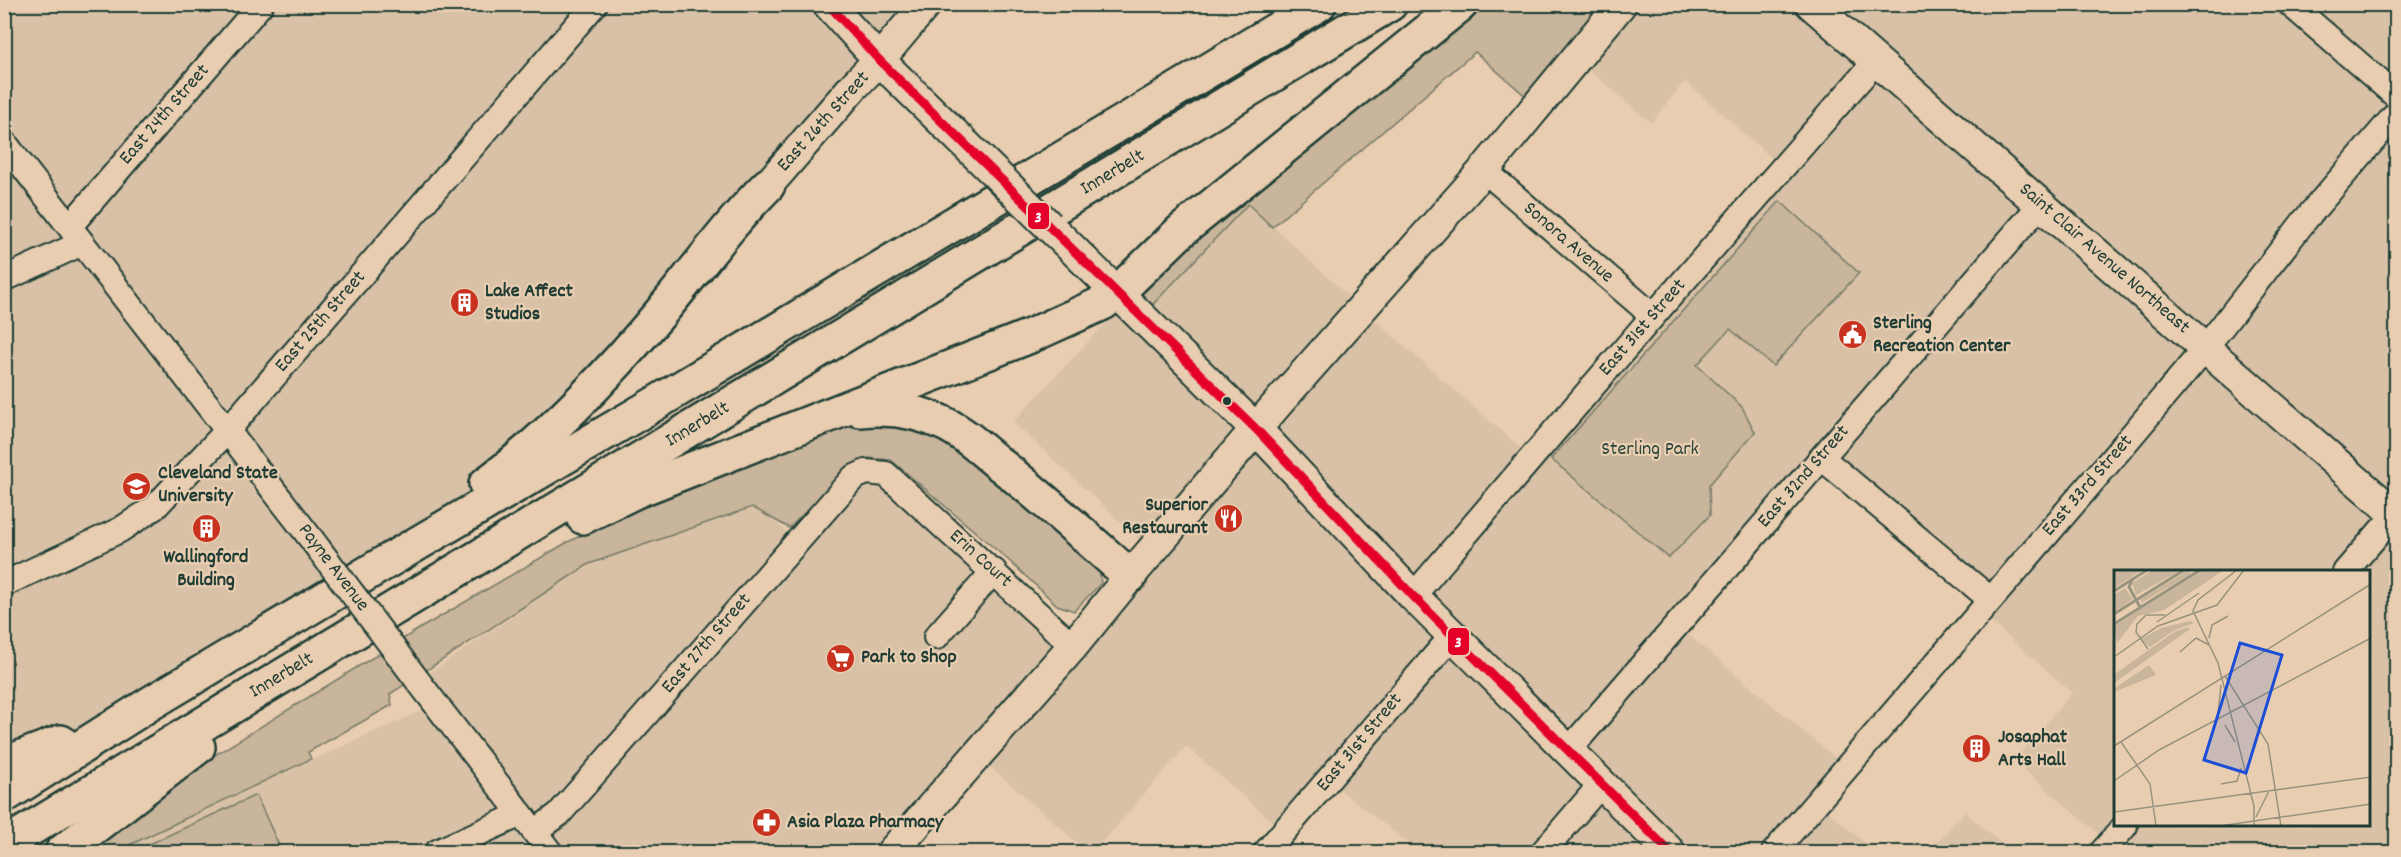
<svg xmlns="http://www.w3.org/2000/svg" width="2401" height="857" font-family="Dekko,sans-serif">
  <rect width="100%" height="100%" fill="#e9cdb0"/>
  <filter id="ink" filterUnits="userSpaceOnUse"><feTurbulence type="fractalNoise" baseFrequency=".0167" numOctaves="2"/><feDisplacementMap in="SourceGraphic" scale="12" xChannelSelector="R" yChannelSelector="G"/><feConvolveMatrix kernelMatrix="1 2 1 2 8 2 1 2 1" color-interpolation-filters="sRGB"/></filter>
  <g filter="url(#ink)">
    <!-- built -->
    <g fill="#d8c1a6" fill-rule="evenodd">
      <path d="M 5,5 L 926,5 L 504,471 L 421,531 L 5,796 Z"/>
      <path d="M 1621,5 L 2396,5 L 2396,852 L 2102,852 L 2109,843 L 2014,761 L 2072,693 L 1980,612 L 1990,600 L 1822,458 L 1677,625 L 1847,768 L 1818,803 L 1875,852 L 1420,852 L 1329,781 L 1284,832 L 1186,746 L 1094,852 L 1088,852 L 977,755 L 904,839 L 919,852 L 129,852 L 125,845 L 436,704 L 418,681 L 589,564 L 746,494 L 796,541 L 866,472 L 1073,646 L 1152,551 L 1013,422 L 1127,300 L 1142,315 L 1249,204 L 1362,309 L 1532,458 L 1783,168 L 1685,81 L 1651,123 L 1576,59 ZM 2116,572 L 2370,572 L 2370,826 L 2116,826 Z"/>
      <path d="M 1965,812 L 2011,852 L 1927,852 Z"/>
    </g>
    <!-- green -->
    <g fill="#c8b59b" stroke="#747968" stroke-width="1.5">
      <path d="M 1461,5 L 1621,5 L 1537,106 L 1475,52 L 1272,227 L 1248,204 L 1142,316 L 1118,292 Z"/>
      <path d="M 1780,201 L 1859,273 L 1773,366 L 1730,329 L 1697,365 L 1742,407 L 1755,432 L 1709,485 L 1710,515 L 1669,558 L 1551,459 Z"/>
      <path d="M 875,422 L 912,428 L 959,448 L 1098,561 L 1101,583 L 1074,611 L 1057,605 L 1007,559 L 891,460 L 867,458 L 853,466 L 789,528 L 752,507 L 589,564 L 390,694 L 392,705 L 308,752 L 311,759 L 121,849 L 122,852 L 84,852 L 210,758 L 419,629 L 566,543 L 644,504 L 843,426 Z"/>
      <path d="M 256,795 L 282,852 L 132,852 Z"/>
    </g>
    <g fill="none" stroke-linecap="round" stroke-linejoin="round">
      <defs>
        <g id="minor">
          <path d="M 2290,4 L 2396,96"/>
          <path d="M 4,142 L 312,540"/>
          <path d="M 1484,170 L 1653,316"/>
          <path d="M 70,226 L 261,4"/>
          <path d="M 4,279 L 82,243"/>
          <path d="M 1822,458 L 1990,599"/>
          <path d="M 2345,572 L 2395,514"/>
          <path d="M 4,584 L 120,530 L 155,507 L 227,431 L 595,4"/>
          <path d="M 1413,596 L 1653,316 L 1876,61"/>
          <path d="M 936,637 L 994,571"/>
          <path d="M 418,681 L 550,852"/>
          <path d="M 1568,751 L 2041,204"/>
          <path d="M 535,832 L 559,814 L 853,478 L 866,472 L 886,474 L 1073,646"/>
          <path d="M 437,852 L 521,814"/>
          <path d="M 1266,852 L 1453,635"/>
          <path d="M 1543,852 L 1602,783"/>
          <path d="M 1774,852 L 2110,461 L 2206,347 L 2305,220 L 2396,114"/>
          <path d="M 2102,852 L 2125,826"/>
        </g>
        <g id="major">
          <path d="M 828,4 L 879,60 L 963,142"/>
          <path d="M 1811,4 L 2396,515"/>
          <path d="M 768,185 L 853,87 L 879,60 L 926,4"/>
          <path d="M 1049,226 L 1257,430 L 1413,596 L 1670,852"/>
          <path d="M 892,852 L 1073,646 L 1130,576 L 1279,402 L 1484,170 L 1621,4"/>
        </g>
        <g id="highway">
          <path d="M 860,410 C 888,407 918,411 945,424 C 964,433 981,449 997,462 C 1043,498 1086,537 1130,576"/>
          <path d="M 486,484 C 551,436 610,373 662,311 C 697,269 729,224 768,185"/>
          <path d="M 583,517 L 636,491 L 1030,336 L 1103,303 L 1118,292 L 1181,231 L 1461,4"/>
          <path d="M 4,764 L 61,742"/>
          <path d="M 4,796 L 151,703 L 376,568 L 646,409 L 1319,4"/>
          <path d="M 4,845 L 1390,4"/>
          <path d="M 62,852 L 198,747"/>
        </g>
      </defs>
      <!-- minor casing -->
      <use href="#minor" stroke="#1f3d34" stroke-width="28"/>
      <!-- major casing -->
      <use href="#major" stroke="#1f3d34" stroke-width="34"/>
      <!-- highway casing -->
      <use href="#highway" stroke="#1f3d34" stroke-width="38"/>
      <!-- minor -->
      <use href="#minor" stroke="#e9cdb0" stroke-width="24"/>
      <!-- major -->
      <use href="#major" stroke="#e9cdb0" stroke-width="30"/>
      <!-- highway -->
      <use href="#highway" stroke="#e9cdb0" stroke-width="33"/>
      <defs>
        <path id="minor-bridge" d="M 312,540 L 418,681"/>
        <path id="major-bridge" d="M 963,142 L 1049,226"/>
      </defs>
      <!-- minor-bridge casing -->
      <use href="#minor-bridge" stroke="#1f3d34" stroke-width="28" stroke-linecap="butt"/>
      <!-- major-bridge casing -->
      <use href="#major-bridge" stroke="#1f3d34" stroke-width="34" stroke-linecap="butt"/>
      <!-- minor-bridge -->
      <use href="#minor-bridge" stroke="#e9cdb0" stroke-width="24"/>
      <!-- major-bridge -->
      <use href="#major-bridge" stroke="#e9cdb0" stroke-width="30"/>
      <defs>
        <path id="bus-1" d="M 828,4 L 879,60 L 1257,430 L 1413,596 L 1670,852"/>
      </defs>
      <!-- bus-1 casing -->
      <use href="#bus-1" stroke="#e9cdb0" stroke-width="14"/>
      <!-- bus-1 -->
      <use href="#bus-1" stroke="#e4002b" stroke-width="9"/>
    </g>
  </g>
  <!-- icons -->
  <defs>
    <symbol id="building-disc" viewBox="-11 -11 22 22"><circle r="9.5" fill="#c8321e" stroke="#e9cdb0"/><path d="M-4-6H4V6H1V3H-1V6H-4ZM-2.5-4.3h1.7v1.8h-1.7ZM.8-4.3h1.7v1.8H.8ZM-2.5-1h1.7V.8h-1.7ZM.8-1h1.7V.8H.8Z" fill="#fff"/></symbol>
    <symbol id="civic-disc" viewBox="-11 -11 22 22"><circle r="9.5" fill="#c8321e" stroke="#e9cdb0"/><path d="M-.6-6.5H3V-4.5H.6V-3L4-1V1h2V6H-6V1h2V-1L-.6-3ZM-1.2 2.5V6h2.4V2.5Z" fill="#fff"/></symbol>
    <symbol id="university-disc" viewBox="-11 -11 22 22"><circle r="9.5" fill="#c8321e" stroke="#e9cdb0"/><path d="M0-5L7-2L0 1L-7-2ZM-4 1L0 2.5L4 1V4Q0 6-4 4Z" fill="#fff"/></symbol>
    <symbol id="restaurant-disc" viewBox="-11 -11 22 22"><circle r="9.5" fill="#c8321e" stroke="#e9cdb0"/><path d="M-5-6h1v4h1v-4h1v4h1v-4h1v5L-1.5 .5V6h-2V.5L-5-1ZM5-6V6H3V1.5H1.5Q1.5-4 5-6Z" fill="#fff"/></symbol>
    <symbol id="supermarket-disc" viewBox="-11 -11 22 22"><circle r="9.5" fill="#c8321e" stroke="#e9cdb0"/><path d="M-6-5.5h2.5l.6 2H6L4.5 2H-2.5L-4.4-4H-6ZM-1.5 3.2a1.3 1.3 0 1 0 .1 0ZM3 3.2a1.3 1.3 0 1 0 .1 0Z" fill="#fff"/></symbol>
    <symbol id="pharmacy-disc" viewBox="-11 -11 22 22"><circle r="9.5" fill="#c8321e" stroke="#e9cdb0"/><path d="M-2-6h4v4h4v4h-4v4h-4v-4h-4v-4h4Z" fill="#fff"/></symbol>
  </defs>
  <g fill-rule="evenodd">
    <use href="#building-disc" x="448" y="286" width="33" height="33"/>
    <use href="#civic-disc" x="1836" y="318" width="33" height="33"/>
    <use href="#university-disc" x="120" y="470" width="33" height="33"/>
    <use href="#restaurant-disc" x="1212" y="502" width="33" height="33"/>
    <use href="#building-disc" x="190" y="512" width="33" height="33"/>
    <use href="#supermarket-disc" x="824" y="642" width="33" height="33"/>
    <use href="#building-disc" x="1960" y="732" width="33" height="33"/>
    <use href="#pharmacy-disc" x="750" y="806" width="33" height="33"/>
  </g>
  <!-- markers -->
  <circle fill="#1f3d34" stroke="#e9cdb0" stroke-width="2" cx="1227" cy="401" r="5"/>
  <g text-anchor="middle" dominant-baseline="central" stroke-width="4.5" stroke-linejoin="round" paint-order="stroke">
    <!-- street labels -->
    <g font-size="20" fill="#1f3d34" stroke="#e9cdb0">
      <text transform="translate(165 115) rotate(-49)">East 24th Street</text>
      <text transform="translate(824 122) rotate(-48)">East 26th Street</text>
      <text transform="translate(1113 173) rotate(-31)">Innerbelt</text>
      <text transform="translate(1568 243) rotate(41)">Sonora Avenue</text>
      <text transform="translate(2104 259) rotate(41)">Saint Clair Avenue Northeast</text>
      <text transform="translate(321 322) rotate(-49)">East 25th Street</text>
      <text transform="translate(1643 328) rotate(-49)">East 31st Street</text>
      <text transform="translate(698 425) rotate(-31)">Innerbelt</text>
      <text transform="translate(1804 477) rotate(-49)">East 32nd Street</text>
      <text transform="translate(2088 486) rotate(-49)">East 33rd Street</text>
      <text transform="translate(980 559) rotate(42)">Erin Court</text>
      <text transform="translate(333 568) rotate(53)">Payne Avenue</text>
      <text transform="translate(707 644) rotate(-49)">East 27th Street</text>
      <text transform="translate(282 676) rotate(-31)">Innerbelt</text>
      <text transform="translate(1360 743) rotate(-50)">East 31st Street</text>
    </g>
    <!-- poi labels -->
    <g font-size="20" font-weight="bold" fill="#1f3d34" stroke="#e9cdb0" text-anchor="start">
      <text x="485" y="292">Lake Affect<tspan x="485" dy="23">Studios</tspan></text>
      <text x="1873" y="324">Sterling<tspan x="1873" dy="23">Recreation Center</tspan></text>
      <text x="158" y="474">Cleveland State<tspan x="158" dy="23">University</tspan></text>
      <text x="1208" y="506" text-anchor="end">Superior<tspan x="1208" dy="23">Restaurant</tspan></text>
      <text x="206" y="558" text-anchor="middle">Wallingford<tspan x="206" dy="23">Building</tspan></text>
      <text x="861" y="658">Park to Shop</text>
      <text x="1998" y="738">Josaphat<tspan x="1998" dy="23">Arts Hall</tspan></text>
      <text x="787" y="823">Asia Plaza Pharmacy</text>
    </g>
    <!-- park labels -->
    <g font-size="20" fill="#274339" stroke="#e9cdb0">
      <text x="1650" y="450">Sterling Park</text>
    </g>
  </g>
  <!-- overview -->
  <g transform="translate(2114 570)">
    <rect width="256" height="256" fill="#e9cdb0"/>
    <path d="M 0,0 L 28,0 L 0,18 ZM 39,0 L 67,0 L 22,25 L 18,13 ZM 74,0 L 77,4 L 27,33 L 27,29 ZM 89,0 L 110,0 L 50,40 L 24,46 L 3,73 L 0,56 ZM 11,18 L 19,29 L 0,42 L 0,25 ZM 76,51 L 80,53 L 59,61 L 36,77 L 27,69 L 47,58 ZM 74,57 L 76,59 L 0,113 L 1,104 L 60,62 ZM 35,95 L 42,105 L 0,122 L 0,119 Z" fill="#c8b59b"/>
    <path fill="none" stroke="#99947f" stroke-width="3" d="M 18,10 L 15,17 L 26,37M 0,21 L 33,0M 0,44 L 70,0M 0,54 L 86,0"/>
    <path fill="none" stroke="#98937e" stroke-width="1.5" d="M 123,0 L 84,30 L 79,41 L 104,93 L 140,236 L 140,256M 43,52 L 85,23M 95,68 L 98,55 L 114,46M 34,79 L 22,62 L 23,54 L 32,45 L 51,45M 66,82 L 82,68 L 95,75M 0,87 L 44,56 L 103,35 L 130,0M 111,106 L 154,174 L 167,256M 104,144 L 107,115M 111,155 L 121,172M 7,172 L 36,214 L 42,256M 0,176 L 257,14M 0,211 L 45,180 L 257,68M 107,214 L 123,211 L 127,198M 0,242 L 257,207M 142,247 L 155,221M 106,256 L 257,234"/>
    <path fill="#1d4ed8" fill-opacity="0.15" stroke="#1d4ed8" stroke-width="3" d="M 126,73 L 168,85 L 132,203 L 90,190 Z"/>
    <rect width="256" height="256" fill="none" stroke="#1f3d34" stroke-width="3"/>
  </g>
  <g stroke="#e9cdb0" stroke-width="2">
    <rect x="1027" y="202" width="23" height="28" rx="6" fill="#e4002b"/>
    <rect x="1447" y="627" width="23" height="29" rx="6" fill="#e4002b"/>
  </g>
  <g font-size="16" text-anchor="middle" font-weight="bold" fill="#fff">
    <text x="1038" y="222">3</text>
    <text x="1458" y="647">3</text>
  </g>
  <!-- margin -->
  <rect width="2401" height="857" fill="none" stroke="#e9cdb0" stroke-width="24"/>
  <rect x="12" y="12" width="2377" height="833" fill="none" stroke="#1f3d34" stroke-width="2" filter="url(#ink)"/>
</svg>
